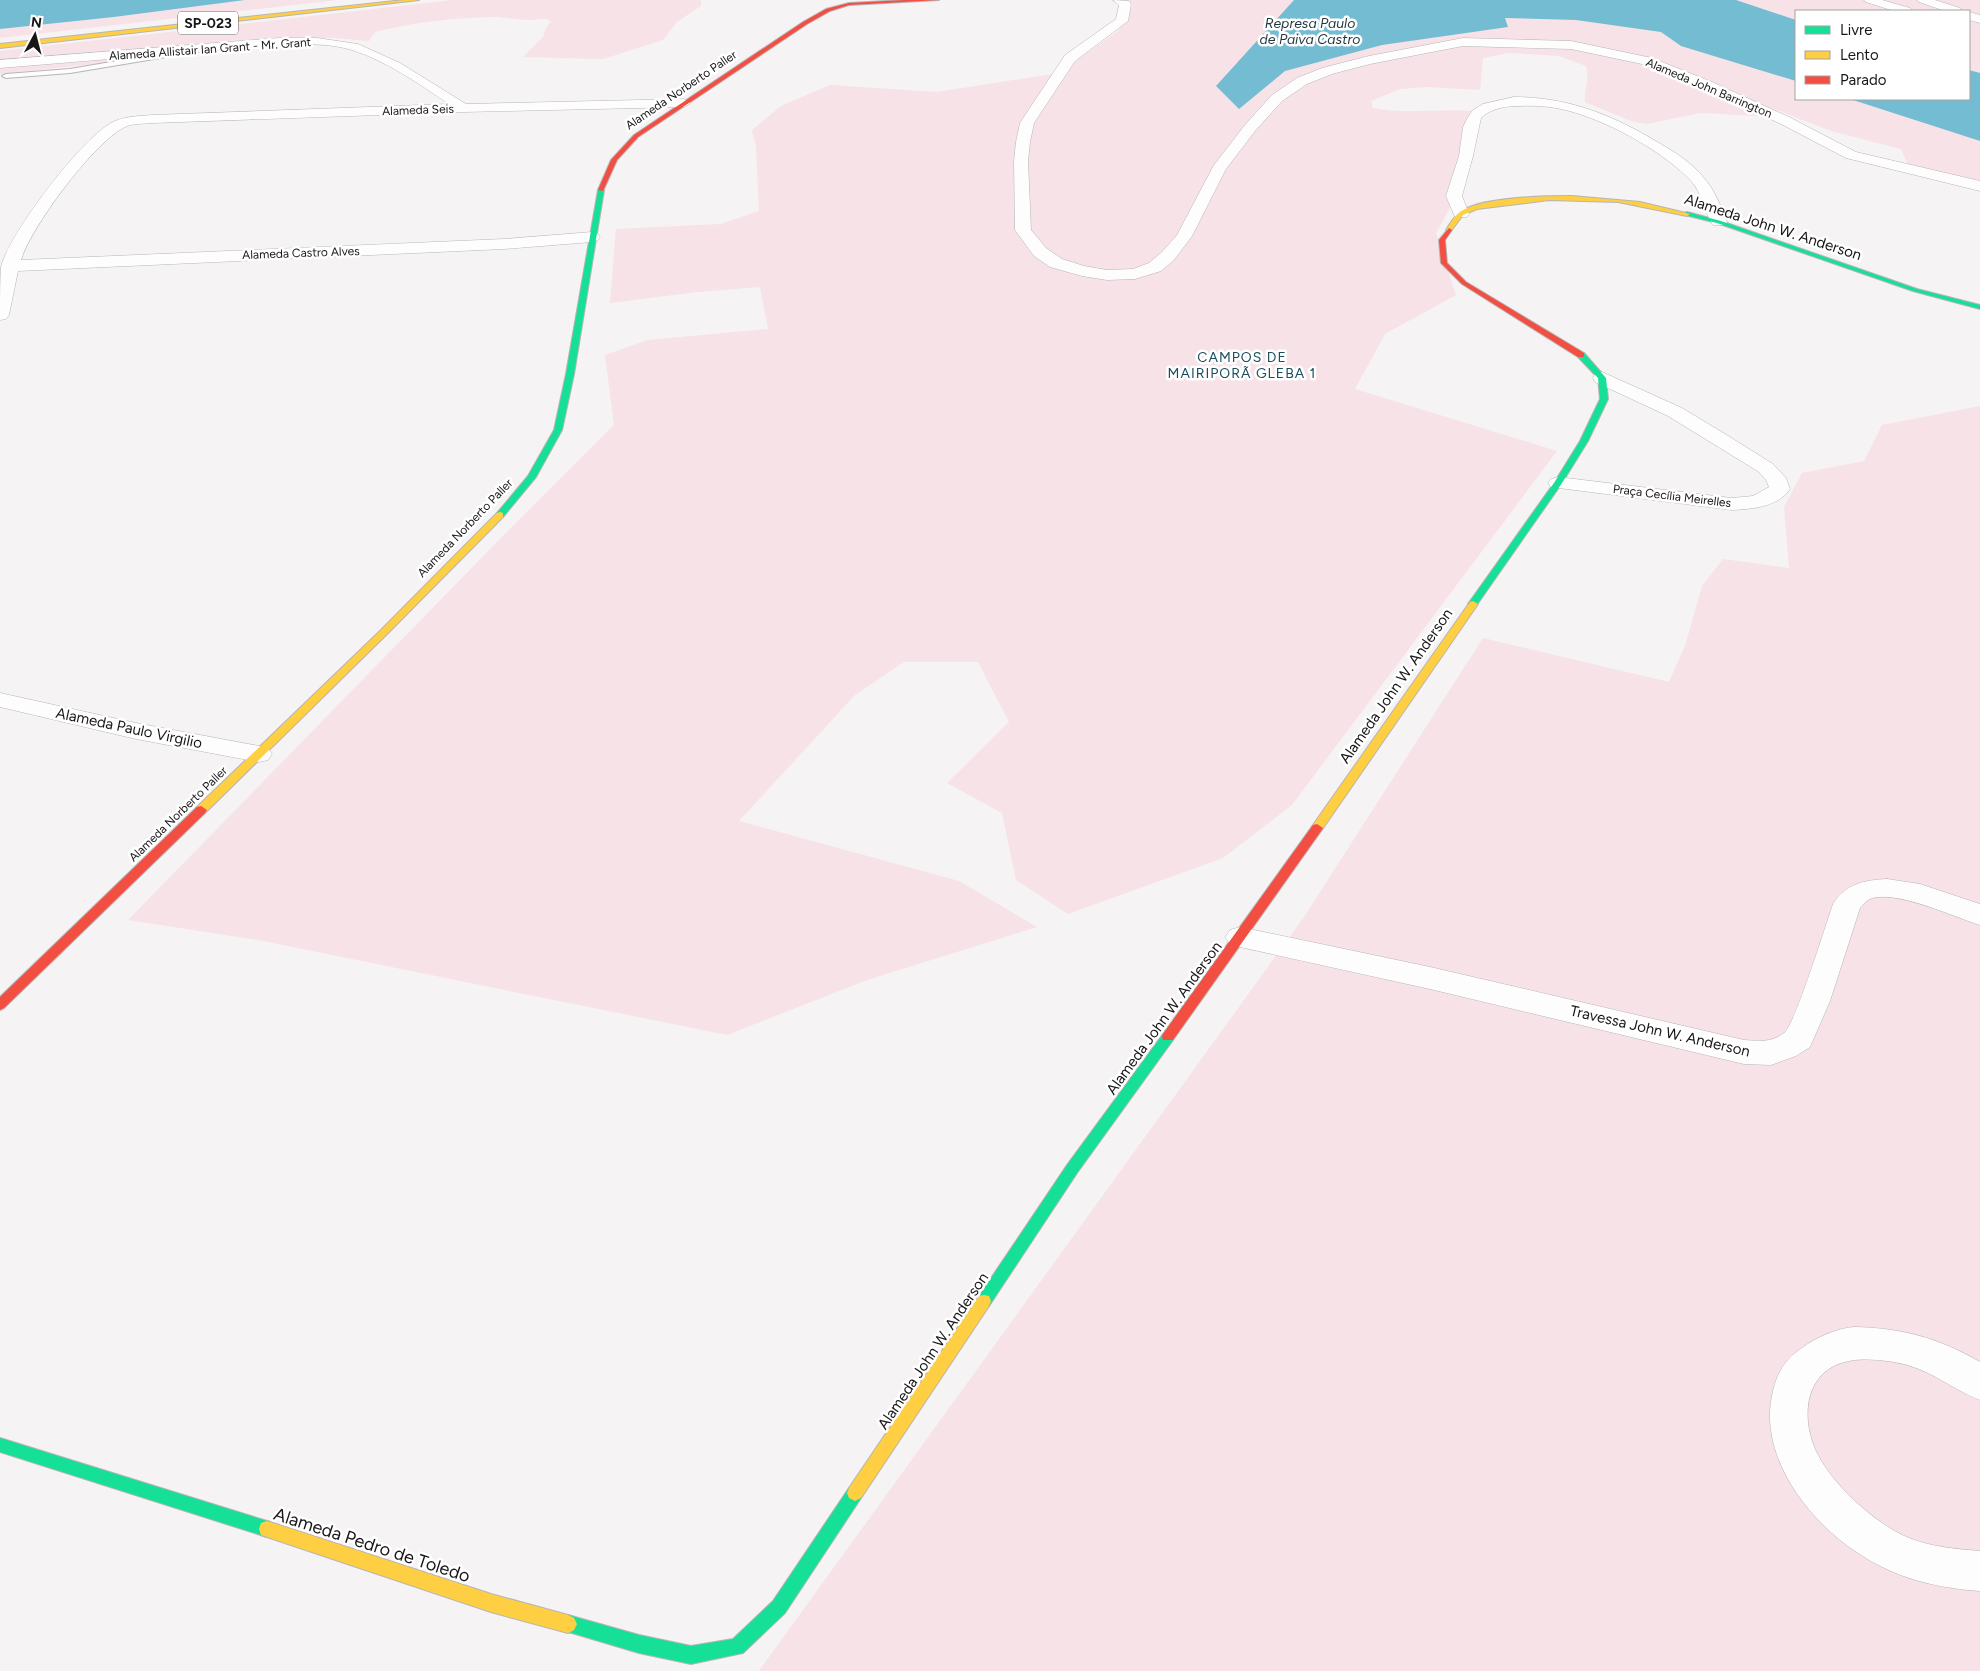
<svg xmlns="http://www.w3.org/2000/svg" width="1980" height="1671" font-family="Figtree,sans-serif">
  <rect width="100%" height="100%" fill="#f5f3f4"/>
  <!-- green -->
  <g fill="#f7e2e8" fill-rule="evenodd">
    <path d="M 245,0 L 338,0 L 0,38 L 0,29 L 114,17 Z"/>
    <path d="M 453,0 L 701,0 L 701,6 L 677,22 L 663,40 L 603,59 L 523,57 L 543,37 L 546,28 L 551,21 C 544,17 537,20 529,20 C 517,20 505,17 494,17 C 451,18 416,22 375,32 L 369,41 L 334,38 L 283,37 L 0,59 L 0,51 Z"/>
    <path d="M 1122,0 L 1980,0 L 1980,181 L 1908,165 L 1901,149 L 1831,131 L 1761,104 L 1758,116 L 1700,113 L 1647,124 L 1631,121 L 1585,102 C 1584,89 1590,79 1586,66 L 1559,56 L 1508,53 L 1483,58 L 1480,90 L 1427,87 L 1400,89 L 1371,101 L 1373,108 C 1407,115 1440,108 1474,111 L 1450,208 L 1436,233 L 1456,295 L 1385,334 L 1355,389 L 1557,451 L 1292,805 L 1223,858 L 1068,914 L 1016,880 L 1002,813 L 947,783 L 1009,722 L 978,662 L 904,662 L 855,695 L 739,821 L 959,881 L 1037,927 L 867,980 L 727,1035 L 258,940 L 128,920 L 497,542 L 614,425 L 605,355 L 648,340 L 768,329 L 760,287 L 697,292 L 610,303 L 616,229 L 721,224 L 759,211 L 756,147 L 752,130 L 781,106 L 830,85 L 937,92 L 1065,72 L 1081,57 L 1118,31 L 1133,5 ZM 1796,11 L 1969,11 L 1969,99 L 1796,99 Z"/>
    <path d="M 243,48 L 0,74 L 0,65 Z"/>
    <path d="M 1980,406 L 1980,1671 L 759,1671 L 1304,917 L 1483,638 L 1669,682 L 1685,646 L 1702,586 L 1723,559 L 1789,568 L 1784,507 L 1802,473 L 1864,461 L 1882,425 Z"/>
  </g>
  <!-- water -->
  <g fill="#74bcd2">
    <path d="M 0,0 L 245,0 L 114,17 L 0,29 Z"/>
    <path d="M 1294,0 L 1736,0 L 1796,20 L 1796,81 L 1681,46 L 1661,32 L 1576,20 L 1505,18 L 1508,27 L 1382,45 L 1285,71 L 1239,109 L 1216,86 Z"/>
    <path d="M 1969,70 L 1980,73 L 1980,141 L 1850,99 L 1969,99 Z"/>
  </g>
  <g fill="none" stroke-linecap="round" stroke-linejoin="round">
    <defs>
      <path id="lane" d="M 199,47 L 203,49 L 202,51 L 70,73 L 6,78 L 2,76 L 6,74 L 70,69 Z"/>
      <g id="street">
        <path d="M 1113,0 L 1129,1 L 1131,4 L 1128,21 L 1075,61 L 1034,123 L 1030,142 L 1028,161 L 1031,230 L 1046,248 L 1062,259 L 1084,266 L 1107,270 L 1133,269 L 1149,263 L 1162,252 L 1177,235 L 1214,165 L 1245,125 L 1272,95 L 1297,78 L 1322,68 L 1369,56 L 1463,38 L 1571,41 L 1652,58 L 1712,82 L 1789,117 L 1856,152 L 1980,181 L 1980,191 L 1846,158 L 1779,123 L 1702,88 L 1642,64 L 1571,49 L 1463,46 L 1370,64 L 1332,74 L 1307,84 L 1282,101 L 1255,131 L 1226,169 L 1192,236 L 1174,260 L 1161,271 L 1135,279 L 1107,280 L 1082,276 L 1050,267 L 1034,256 L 1015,230 L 1014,161 L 1016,142 L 1020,123 L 1065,55 L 1116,19 L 1119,5 Z"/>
        <path d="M 1864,0 L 1882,0 L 1910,8 L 1912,11 L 1894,11 L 1866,2 Z"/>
        <path d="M 1917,0 L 1935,0 L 1960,8 L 1962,11 L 1945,11 L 1919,2 Z"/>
        <path d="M 1969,12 L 1980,15 L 1980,23 L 1969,20 Z"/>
        <path d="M 279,38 L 317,38 L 358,44 L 400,63 L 466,104 L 684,99 L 691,103 L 684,107 L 463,112 L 153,123 C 144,124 131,123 123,128 C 92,145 31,227 21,260 L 504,239 L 592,232 L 598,234 L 600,237 L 598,240 L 592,242 L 504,249 L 18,271 L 9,315 L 6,319 L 0,320 C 0,303 0,283 1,267 C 8,235 85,133 115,121 C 127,116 141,116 153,115 L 449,104 C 419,84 387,61 352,50 C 329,43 303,44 279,45 L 0,68 L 0,60 Z"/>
        <path d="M 1514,97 C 1568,97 1613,115 1659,143 C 1675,152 1692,163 1704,178 C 1715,191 1721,206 1727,222 L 1725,225 L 1713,225 C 1704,212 1703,194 1691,181 C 1665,153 1613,124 1576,113 C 1558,107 1538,105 1520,106 C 1506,106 1491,108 1481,118 L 1473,156 L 1462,196 L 1469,214 L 1467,217 L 1455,217 L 1446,196 L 1459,156 L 1463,127 L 1468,117 L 1473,110 L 1483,104 Z"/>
        <path d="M 1602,372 L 1682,408 L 1725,434 L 1773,464 L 1786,478 L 1790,489 C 1778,507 1752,509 1732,510 L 1551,487 L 1548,483 L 1551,479 L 1558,477 L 1732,498 L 1753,496 L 1769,487 L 1766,480 L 1759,472 L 1668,416 L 1595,382 L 1593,378 L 1595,374 Z"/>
        <path d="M 0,693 L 136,723 L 259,746 L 268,748 L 272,754 L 268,760 L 259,762 L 136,739 L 0,707 Z"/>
        <path d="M 1887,879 L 1920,884 L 1980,904 L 1980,925 C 1956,918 1891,887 1868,900 C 1865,902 1862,906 1860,908 L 1830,1001 L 1810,1047 L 1796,1056 L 1771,1065 L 1744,1064 L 1430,989 L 1240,947 L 1230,944 L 1225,937 L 1230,930 L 1240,927 L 1430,967 L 1744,1040 C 1759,1041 1771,1043 1784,1033 C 1795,1025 1826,924 1833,904 C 1845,884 1865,880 1887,879 Z"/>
        <path d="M 1854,1327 C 1902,1328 1939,1338 1980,1362 L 1980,1400 C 1949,1388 1930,1368 1894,1362 C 1881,1360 1863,1358 1849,1361 C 1806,1369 1800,1414 1815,1449 C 1830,1483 1875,1524 1909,1538 C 1931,1547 1957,1549 1980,1551 L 1980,1591 C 1936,1588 1895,1578 1858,1553 C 1807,1520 1757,1454 1773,1391 C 1777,1373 1786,1358 1802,1348 C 1815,1338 1837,1328 1854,1327 Z"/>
      </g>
      <g id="fast">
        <path d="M 601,188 L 604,190 L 574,374 L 562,430 L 536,477 L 503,517 L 497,517 L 497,513 L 528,476 L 554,430 L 566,374 L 598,190 Z"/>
        <path d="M 1687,212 L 1721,221 L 1917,289 L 1980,305 L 1980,309 L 1913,291 L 1717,223 L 1685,215 L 1685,213 Z"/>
        <path d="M 1578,353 L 1584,353 L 1606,378 L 1608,399 L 1588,441 L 1562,483 L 1476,606 L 1470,606 L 1468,604 L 1554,483 L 1580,441 L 1600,399 L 1598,378 L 1578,357 Z"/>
        <path d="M 1168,1032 L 1173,1034 L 1174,1037 L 1173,1040 L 1077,1173 L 989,1306 L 984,1307 L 979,1306 L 977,1301 L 979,1296 L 1067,1165 L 1163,1034 Z"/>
        <path d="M 0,1438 L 267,1521 L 273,1523 L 275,1529 L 273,1535 L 267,1537 L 0,1452 Z"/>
        <path d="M 855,1485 L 861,1488 L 863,1493 L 861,1498 L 785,1613 L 743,1653 L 691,1664 L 639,1653 L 562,1630 L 559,1624 L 562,1618 L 568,1615 L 639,1635 L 691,1646 L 733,1639 L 773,1601 L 849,1488 Z"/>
      </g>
      <g id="slow">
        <path d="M 404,0 L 419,0 L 0,48 L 0,44 Z"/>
        <path d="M 1572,196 L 1640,202 L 1690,214 L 1687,216 L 1618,202 L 1549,200 L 1477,209 L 1463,215 L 1451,231 L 1446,230 C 1450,224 1454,216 1460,212 C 1481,197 1545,196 1572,196 Z"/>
        <path d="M 500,512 L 503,513 L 503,517 L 387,634 L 205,813 L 197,813 L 195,810 L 197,807 L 381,630 L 497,513 Z"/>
        <path d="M 1473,601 L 1478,604 L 1321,831 L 1313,831 L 1311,828 L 1313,825 L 1470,602 Z"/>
        <path d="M 984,1295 L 989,1296 L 991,1301 L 989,1306 L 861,1498 L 855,1501 L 849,1498 L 847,1493 L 849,1488 L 979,1296 Z"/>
        <path d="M 267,1521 L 491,1594 L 568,1615 L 574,1618 L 577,1624 L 574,1630 L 568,1633 L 491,1612 L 261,1535 L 259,1529 L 261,1523 Z"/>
      </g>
      <g id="jam">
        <path d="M 905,0 L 939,0 L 849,5 L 830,11 L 807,24 L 638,137 L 617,160 L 603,191 L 598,190 L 611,160 L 634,135 L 803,22 L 826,9 L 849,3 Z"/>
        <path d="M 1449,228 L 1452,230 L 1445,240 L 1447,263 L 1466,282 L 1584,353 L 1584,357 L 1578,357 L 1462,284 L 1441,263 L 1439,240 Z"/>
        <path d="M 201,806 L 207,810 L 205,813 L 4,1008 L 0,1010 L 0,997 L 197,807 Z"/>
        <path d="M 1317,824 L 1323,828 L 1321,831 L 1173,1040 L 1163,1040 L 1162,1037 L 1163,1034 L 1313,825 Z"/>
      </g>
    </defs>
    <!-- lane casing -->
    <use href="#lane" stroke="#b7b5b6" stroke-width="2"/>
    <!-- street casing -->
    <use href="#street" stroke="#b7b5b6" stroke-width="1"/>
    <!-- fast casing -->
    <use href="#fast" stroke="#b7b5b6" stroke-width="2"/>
    <!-- slow casing -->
    <use href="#slow" stroke="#b7b5b6" stroke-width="2"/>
    <!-- jam casing -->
    <use href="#jam" stroke="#b7b5b6" stroke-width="2"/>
    <!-- lane -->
    <use href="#lane" fill="#fefdfd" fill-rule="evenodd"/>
    <!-- street -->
    <use href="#street" fill="#fefdfd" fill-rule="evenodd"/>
    <!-- fast -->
    <use href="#fast" fill="#16e098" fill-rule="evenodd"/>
    <!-- slow -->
    <use href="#slow" fill="#ffcf43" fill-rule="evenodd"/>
    <!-- jam -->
    <use href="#jam" fill="#f24e42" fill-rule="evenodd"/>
  </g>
  <g text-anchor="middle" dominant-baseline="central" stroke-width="5" stroke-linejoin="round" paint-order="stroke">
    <!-- far-street labels -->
    <g font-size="12" fill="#181617" stroke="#fff">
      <text transform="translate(210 49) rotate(-4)">Alameda Allistair Ian Grant - Mr. Grant</text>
      <text transform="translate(1709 88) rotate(23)">Alameda John Barrington</text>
      <text transform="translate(681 90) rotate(-34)">Alameda Norberto Paller</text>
      <text transform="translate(418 110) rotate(-2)">Alameda Seis</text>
      <text transform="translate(301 253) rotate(-2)">Alameda Castro Alves</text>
      <text transform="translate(1672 496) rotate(7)">Praça Cecília Meirelles</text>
      <text transform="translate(465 528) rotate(-46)">Alameda Norberto Paller</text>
      <text transform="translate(178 814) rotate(-44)">Alameda Norberto Paller</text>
    </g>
    <!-- shield labels -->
    <rect fill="#fff" stroke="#5d5c5d" stroke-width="1" x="178" y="11.5" width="60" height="23" rx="4"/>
    <g font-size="14" font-weight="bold" fill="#181617">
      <text x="208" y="23">SP-023</text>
    </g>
    <!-- far-water labels -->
    <g font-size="14" font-style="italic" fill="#1f363d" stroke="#fff">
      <text x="1310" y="23">Represa Paulo<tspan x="1310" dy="16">de Paiva Castro</tspan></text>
    </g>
    <!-- far-neighbourhood labels -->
    <g font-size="14" letter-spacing="1" fill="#194e5d" stroke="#fff">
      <text x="1242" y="357">CAMPOS DE<tspan x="1242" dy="16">MAIRIPORÃ GLEBA 1</tspan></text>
    </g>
    <!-- street labels -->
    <g font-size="15" fill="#181617" stroke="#fff">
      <text transform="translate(1773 227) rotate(18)">Alameda John W. Anderson</text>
      <text transform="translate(1396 686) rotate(-55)">Alameda John W. Anderson</text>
      <text transform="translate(129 728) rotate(12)">Alameda Paulo Virgilio</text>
      <text transform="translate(1164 1018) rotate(-54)">Alameda John W. Anderson</text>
      <text transform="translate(1660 1031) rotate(13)">Travessa John W. Anderson</text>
      <text transform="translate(933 1351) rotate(-56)">Alameda John W. Anderson</text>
    </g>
    <!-- near-street labels -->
    <g font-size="18" fill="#181617" stroke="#fff">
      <text transform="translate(372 1545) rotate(18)">Alameda Pedro de Toledo</text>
    </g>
  </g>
  <!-- legend -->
  <rect x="1795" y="10" width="175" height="90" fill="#ffffff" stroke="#a3a2a2"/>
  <rect x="1805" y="26" width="25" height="8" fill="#16e098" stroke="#a3a2a2"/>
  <text x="1840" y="35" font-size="15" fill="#181617">Livre</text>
  <rect x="1805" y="51" width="25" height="8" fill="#ffcf43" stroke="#a3a2a2"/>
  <text x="1840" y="60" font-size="15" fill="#181617">Lento</text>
  <rect x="1805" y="76" width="25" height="8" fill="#f24e42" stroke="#a3a2a2"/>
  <text x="1840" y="85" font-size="15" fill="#181617">Parado</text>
  <!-- north arrow -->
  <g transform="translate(35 35) rotate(7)" stroke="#ffffff" stroke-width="4" paint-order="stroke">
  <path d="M0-4L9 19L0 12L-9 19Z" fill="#181617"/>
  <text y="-8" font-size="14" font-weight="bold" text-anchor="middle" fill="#181617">N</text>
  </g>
</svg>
